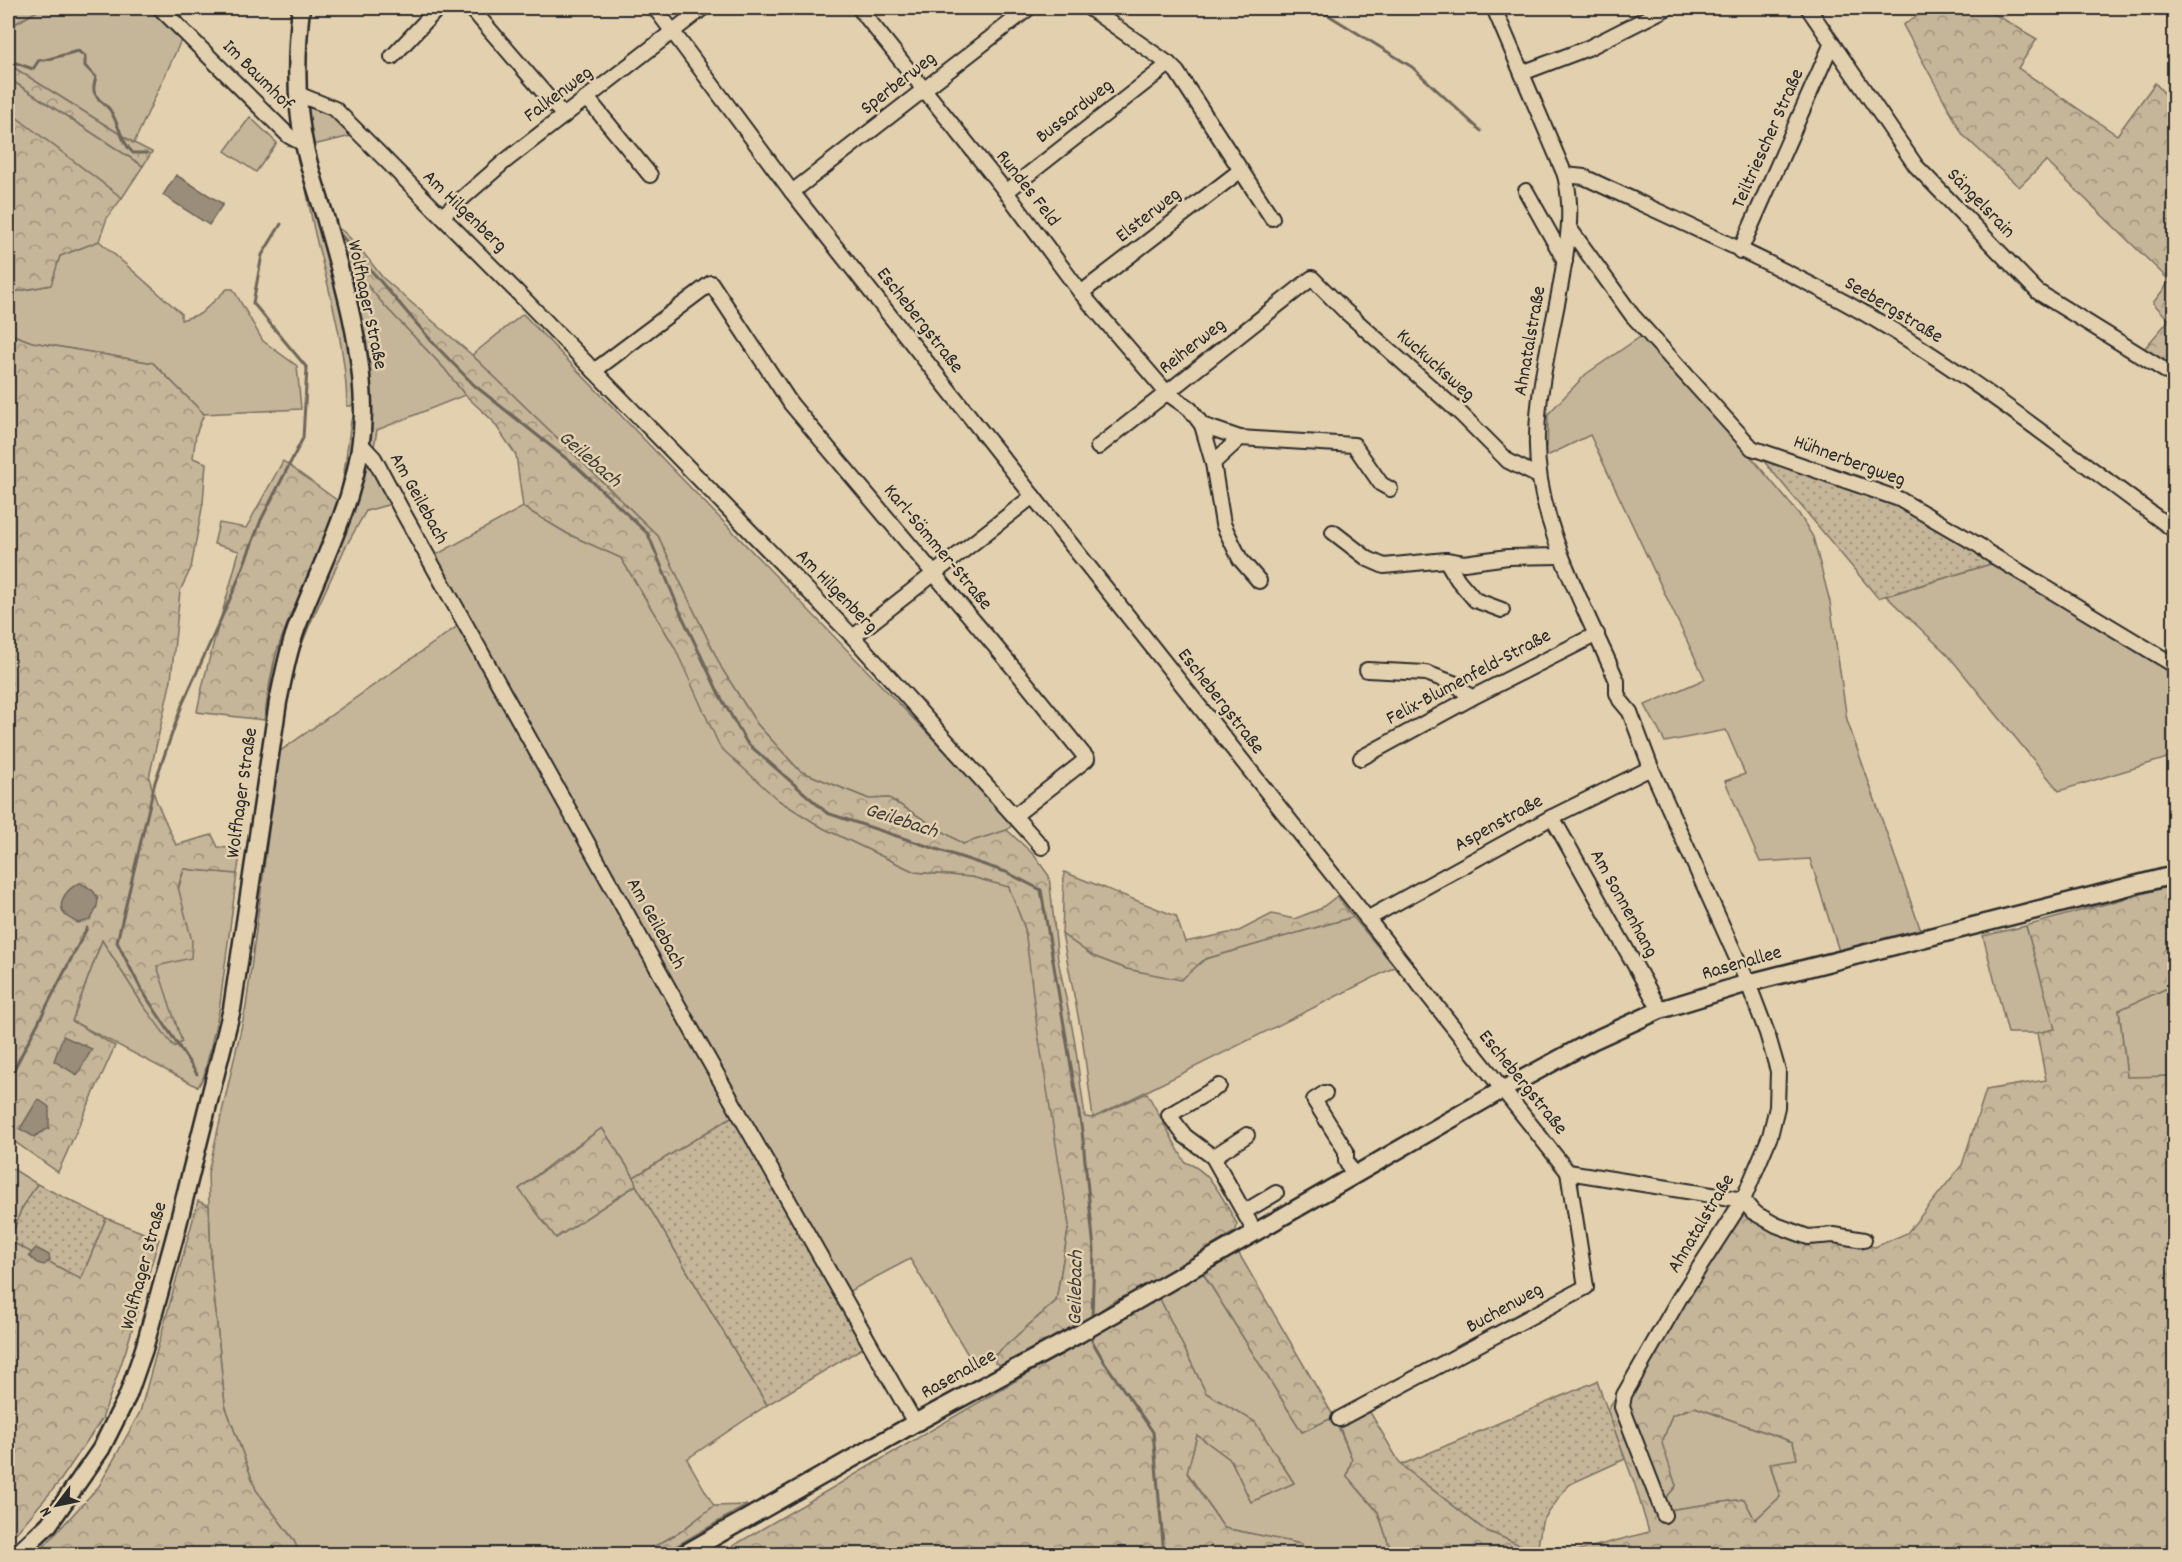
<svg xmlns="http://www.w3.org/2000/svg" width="2182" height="1562" font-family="Dekko,sans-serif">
  <defs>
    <pattern id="forest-crowns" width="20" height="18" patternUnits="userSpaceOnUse" patternTransform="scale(1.5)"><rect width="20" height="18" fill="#c5b599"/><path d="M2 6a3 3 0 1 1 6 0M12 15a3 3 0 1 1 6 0" fill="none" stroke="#a0937d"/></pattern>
    <pattern id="garden-dots" width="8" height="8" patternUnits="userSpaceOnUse" patternTransform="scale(1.5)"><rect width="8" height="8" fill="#c5b599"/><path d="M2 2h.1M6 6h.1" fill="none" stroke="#a0937d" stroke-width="1.8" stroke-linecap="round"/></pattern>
  </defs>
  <rect width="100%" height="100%" fill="#e3d0ae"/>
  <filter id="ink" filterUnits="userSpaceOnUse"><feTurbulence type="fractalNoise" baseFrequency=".0167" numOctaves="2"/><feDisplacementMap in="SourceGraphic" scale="12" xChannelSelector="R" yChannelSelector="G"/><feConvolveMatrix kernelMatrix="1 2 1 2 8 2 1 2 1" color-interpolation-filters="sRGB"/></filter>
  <g filter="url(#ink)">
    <!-- built -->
    <path fill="#d4c2a3" d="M 1975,8 L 2014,8 L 2005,20 Z"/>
    <!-- grass -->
    <g fill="#c5b599" stroke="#787062" stroke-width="1.5">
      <path d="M 42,8 L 153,8 L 183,36 L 134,143 L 8,64 L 8,28 Z"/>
      <path d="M 8,78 L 143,166 L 122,198 L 8,111 Z"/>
      <path d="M 308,107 L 332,116 L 351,136 L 313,145 Z"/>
      <path d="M 250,117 L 277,143 L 256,172 L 225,151 Z"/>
      <path d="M 303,173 C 328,248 349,323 355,402 L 351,406 L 347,406 C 346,349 331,297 317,242 C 311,219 308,196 303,173 Z"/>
      <path d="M 335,226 L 344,232 L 358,246 L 349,252 L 353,267 L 385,306 L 444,368 L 465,395 L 377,430 L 374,447 L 372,447 L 368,438 Z"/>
      <path d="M 99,241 L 181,313 L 181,320 L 200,314 L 227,289 L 233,289 L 263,341 L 297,366 L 301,409 L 204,414 L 153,363 L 32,342 L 8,333 L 8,293 L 50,285 L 60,256 Z"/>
      <path d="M 523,314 L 1014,823 L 1007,830 L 963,844 L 889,798 L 869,799 L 800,771 L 757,724 L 722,669 L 658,536 L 472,355 Z"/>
      <path d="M 1643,335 L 1746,451 L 1799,514 L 1813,537 L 1830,602 L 1847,720 L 1921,931 L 1839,951 L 1810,859 L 1760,862 L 1725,781 L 1745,774 L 1726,730 L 1665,742 L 1645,705 L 1705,679 L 1590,435 L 1547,456 L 1548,414 L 1586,374 Z"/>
      <path d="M 351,421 C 360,433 349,472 346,487 L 268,715 L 264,720 L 276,653 L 290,616 L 333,518 L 342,487 Z"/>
      <path d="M 368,461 L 391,504 L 366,511 L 345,548 L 310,624 L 292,669 L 297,645 L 365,464 Z"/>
      <path d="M 523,507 L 568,534 L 621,558 L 674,646 L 778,800 L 823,828 L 915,872 L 972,877 L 1009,887 L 1025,929 L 1069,1225 L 1056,1301 L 995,1355 L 976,1368 L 910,1259 L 846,1293 L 733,1116 L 634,1177 L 602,1128 L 557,1159 L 519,1189 L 556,1238 L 636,1185 L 767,1405 L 687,1459 L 714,1506 L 680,1532 L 641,1554 L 300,1554 L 293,1539 L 256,1490 L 225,1405 L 211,1265 L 208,1173 L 246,1007 L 279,752 L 469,618 L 434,556 Z"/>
      <path d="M 1994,563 L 2174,668 L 2174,756 L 2059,791 L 1948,655 L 1886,596 Z"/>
      <path d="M 184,869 L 237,874 L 219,1011 L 204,1076 L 198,1087 L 72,1021 L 102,940 L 143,1005 L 157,966 Z"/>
      <path d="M 1353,917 L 1395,967 L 1093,1118 L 1082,1036 L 1062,934 L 1093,956 L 1127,969 L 1181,979 L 1205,959 Z"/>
      <path d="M 2026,926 L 2056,1029 L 2037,1033 L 2008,1033 L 1983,936 Z"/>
      <path d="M 2174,985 L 2174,1076 L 2127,1078 L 2119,1009 Z"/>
      <path d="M 8,1166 L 37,1184 L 21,1210 L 8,1246 Z"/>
      <path d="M 1203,1273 L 1302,1432 L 1334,1417 L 1352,1459 L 1347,1476 L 1378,1512 L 1390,1548 L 1378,1554 L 1302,1554 L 1302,1544 L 1224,1528 L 1187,1472 L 1197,1435 L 1231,1460 L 1251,1502 L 1294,1483 L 1255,1422 L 1206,1393 L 1159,1297 Z"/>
      <path d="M 1695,1407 L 1793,1442 L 1798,1459 L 1770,1464 L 1780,1497 L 1755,1520 L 1744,1499 L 1654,1512 L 1676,1486 L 1661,1443 L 1672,1415 Z"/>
    </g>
    <!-- forest -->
    <g fill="url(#forest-crowns)" stroke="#787062" stroke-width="1.5" fill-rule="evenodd">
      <path d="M 8,8 L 42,8 L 8,28 Z"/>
      <path d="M 1915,8 L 1975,8 L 1998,16 L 2037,39 L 2018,68 L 2117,135 L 2155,83 L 2174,104 L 2174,370 L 2143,350 L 2169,320 L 2153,303 L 2170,281 L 2046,161 L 2019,187 L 1963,135 L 1903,25 L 1920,14 Z"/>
      <path d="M 8,64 L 134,143 L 152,152 L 143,166 L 8,78 Z"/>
      <path d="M 8,111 L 122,198 L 107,218 L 99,241 L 60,256 L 51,285 L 8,293 L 8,228 L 15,214 L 8,206 Z"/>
      <path d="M 358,246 L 383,278 L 472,355 L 658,536 L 722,669 L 757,724 L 800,771 L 869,799 L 889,798 L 963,844 L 1007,830 L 1034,855 L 1049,876 L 1058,960 L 1074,1037 L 1085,1117 L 1093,1118 L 1147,1093 L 1185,1162 C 1213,1172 1223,1200 1237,1224 L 1236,1231 L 1139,1291 L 1114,1301 L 1075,1328 L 1002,1365 L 995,1363 L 995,1355 L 1056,1301 L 1069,1225 L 1037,1027 L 1025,929 L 1009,887 L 972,877 L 915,872 L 823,828 L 778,800 L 720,747 L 674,646 L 621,558 L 568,534 L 523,507 L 516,455 L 492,420 L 465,395 L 444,368 L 385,306 L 352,267 L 349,252 Z"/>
      <path d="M 8,333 L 32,342 L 153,363 L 204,414 L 196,434 L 193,458 L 206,463 L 203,503 L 191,568 L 180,591 L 171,680 L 149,778 L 156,800 L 176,845 L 212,835 L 218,847 L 241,849 L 237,874 L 184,869 L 178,887 L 192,941 L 191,958 L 157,966 L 182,1042 L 174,1047 L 143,1005 L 102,940 L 72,1021 L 115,1046 L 58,1172 L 8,1137 Z"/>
      <path d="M 283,461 L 338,501 C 322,552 294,600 277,651 C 270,673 268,697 264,720 L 197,712 C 207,657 226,605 239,551 L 214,544 L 219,523 L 246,528 Z"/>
      <path d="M 1064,872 L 1176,916 L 1185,942 L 1239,931 L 1272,914 L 1294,919 L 1320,909 L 1337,896 L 1353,917 L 1205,959 L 1181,980 L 1127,969 L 1093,956 L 1062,934 Z"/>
      <path d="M 2174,885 L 2174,985 L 2119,1010 L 2127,1077 L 2174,1076 L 2174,1554 L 1378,1554 L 1390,1548 L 1378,1512 L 1347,1476 L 1352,1459 L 1340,1428 L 1370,1412 L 1401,1465 L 1485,1530 L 1537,1552 L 1569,1553 L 1649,1532 L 1635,1485 L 1607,1410 L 1743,1212 L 1763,1223 L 1875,1247 L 1907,1233 L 1962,1165 L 1986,1090 L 2046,1080 L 2037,1033 L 2055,1029 L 2026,926 ZM 1695,1407 L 1793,1442 L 1797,1459 L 1770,1463 L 1780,1497 L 1755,1520 L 1744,1499 L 1654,1512 L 1676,1486 L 1662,1443 L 1672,1415 Z"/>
      <path d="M 602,1128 L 634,1177 L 636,1185 L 556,1238 L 519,1189 Z"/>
      <path d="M 198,1201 L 209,1206 L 211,1265 L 225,1405 L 256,1490 L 293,1539 L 300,1554 L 37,1554 L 99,1486 L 140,1412 Z"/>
      <path d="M 106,1218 L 159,1239 L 126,1350 L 102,1419 L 60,1481 L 17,1532 L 8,1538 L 8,1246 L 10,1241 L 81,1279 Z"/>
      <path d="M 1238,1252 L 1334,1417 L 1302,1432 L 1203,1273 Z"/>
      <path d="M 1159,1297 L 1206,1393 L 1255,1422 L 1294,1483 L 1251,1502 L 1231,1460 L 1197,1435 L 1187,1473 L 1224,1528 L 1302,1544 L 1302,1554 L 719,1554 Z"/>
      <path d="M 747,1505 L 662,1554 L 641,1554 L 680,1532 L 714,1506 Z"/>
    </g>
    <!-- garden -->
    <g fill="url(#garden-dots)" stroke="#787062" stroke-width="1.5">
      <path d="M 1757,453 L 1904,504 L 1994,563 L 1878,598 Z"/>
      <path d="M 733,1116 L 866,1346 L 767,1405 L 636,1185 L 634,1177 Z"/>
      <path d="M 37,1184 L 106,1218 L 81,1279 L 10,1241 L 21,1210 Z"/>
      <path d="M 1597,1381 L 1625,1459 L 1568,1485 L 1542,1522 L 1537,1552 L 1485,1530 L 1401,1465 Z"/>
    </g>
    <!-- water -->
    <g fill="#9a8e7a" stroke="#6e665a" stroke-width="1.5">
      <path d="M 176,175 L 223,204 L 209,225 L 163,195 Z"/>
      <path d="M 80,883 C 100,892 103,901 90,920 L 78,923 C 74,921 68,918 65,915 C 55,902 68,888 80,883 Z"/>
      <path d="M 63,1036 L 92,1049 L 77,1075 L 54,1061 Z"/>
      <path d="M 38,1099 L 49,1107 L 49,1128 L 34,1137 L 20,1129 Z"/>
      <path d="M 36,1248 L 49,1255 L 50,1260 L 44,1265 L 37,1263 L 29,1256 Z"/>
    </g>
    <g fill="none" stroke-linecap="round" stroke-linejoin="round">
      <!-- stream -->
      <g stroke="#6e665a" stroke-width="3">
        <path d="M 1325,13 L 1412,67 L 1481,131"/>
        <path d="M 16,63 L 33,69 L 39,60 L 45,60 L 78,51 L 85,56 L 85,66 L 96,77 C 95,81 93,87 94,91 C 96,100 105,103 110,110 C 119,124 121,142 133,153 L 147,153"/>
        <path d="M 339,233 L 435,345 L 474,385 L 577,467 L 648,534 L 681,614 L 720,696 L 747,743 L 827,813 L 1006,872 L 1041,890 L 1082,1131 L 1094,1249 L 1092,1320"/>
        <path d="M 197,1074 L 141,989 L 117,942 L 155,782 L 182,705 L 234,590 L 261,520 L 303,438 L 307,368 L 253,303 L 262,255 L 281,224"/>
        <path d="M 8,1081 L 87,928"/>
        <path d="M 1091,1333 L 1091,1339 L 1105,1363 L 1153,1432 L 1164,1554"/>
      </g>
      <defs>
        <g id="minor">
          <path d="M 160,8 L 289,136 L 304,144"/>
          <path d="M 471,8 L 564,116"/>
          <path d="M 655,8 L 792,192 L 1568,1172 L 1743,1200 L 1753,1212 L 1776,1225 L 1808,1237 L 1834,1235 L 1864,1240"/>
          <path d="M 859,8 L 1006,192 L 1081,293 L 1167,393 L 1190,409 L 1202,425 L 1213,463 L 1223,524 L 1240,559 L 1259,581"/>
          <path d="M 1089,8 L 1169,64 L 1177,72 L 1272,218"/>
          <path d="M 1494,8 L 1565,175 C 1574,212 1567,246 1561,283 C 1552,333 1538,385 1537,436 C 1534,519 1585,607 1617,681 L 1617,693 L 1620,700 L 1630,712 L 1651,768 L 1748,983 L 1767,1033 L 1778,1071 L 1777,1107 L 1770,1136 L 1743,1200 L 1679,1299 L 1624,1395 L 1622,1407 L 1664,1515"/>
          <path d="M 1808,8 L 1916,166 L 2038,292 L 2174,376"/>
          <path d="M 392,57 L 438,8"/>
          <path d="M 1522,73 L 1588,48 L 1667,8"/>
          <path d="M 298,94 L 335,109 L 526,301 L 853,637 L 1042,847"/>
          <path d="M 588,99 L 650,175"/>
          <path d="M 1565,175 L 1584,177 C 1672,218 1761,257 1846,303 C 1961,366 2068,453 2174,530"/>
          <path d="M 1526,191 L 1565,261"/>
          <path d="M 792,192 L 1029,8"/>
          <path d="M 1006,192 L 1169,64"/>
          <path d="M 442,216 L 504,162 L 703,8"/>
          <path d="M 1570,229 L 1632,315 L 1752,448 L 1899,499 L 1980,546 L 1987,552 L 2174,665"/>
          <path d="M 1740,251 L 1832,43"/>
          <path d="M 1081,293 L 1241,170"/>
          <path d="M 594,371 L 711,283 L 791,404 L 1026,683 L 1087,759 L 1014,816"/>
          <path d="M 1202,425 L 1240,438 L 1354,445 L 1381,484 L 1390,489"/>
          <path d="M 361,444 L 374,458 L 400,507 L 703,1050 L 915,1423"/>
          <path d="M 1098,447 L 1312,278 L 1344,310 L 1461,414 L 1508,461 L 1538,476"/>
          <path d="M 1213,463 L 1240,438"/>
          <path d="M 1333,532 L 1368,559 L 1384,566 L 1446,560 L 1464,563 L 1508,557 L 1561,556"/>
          <path d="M 1446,560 L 1458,580 L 1475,600 L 1502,610"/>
          <path d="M 853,637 L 1033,496"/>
          <path d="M 1367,670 L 1426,673 L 1456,684 L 1471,698"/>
          <path d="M 1361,758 L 1471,698 L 1597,634"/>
          <path d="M 1552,817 L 1660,1010"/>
          <path d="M 1367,919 L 1552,817 L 1651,768"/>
          <path d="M 1219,1086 L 1169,1115 L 1185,1136 L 1213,1157 L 1255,1232"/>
          <path d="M 1325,1093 L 1314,1100 L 1346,1151 L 1346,1161 L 1354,1176"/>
          <path d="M 1213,1157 L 1247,1135"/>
          <path d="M 1244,1212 L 1276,1193"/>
          <path d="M 1339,1419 L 1586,1287 L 1568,1172"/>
        </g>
        <g id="major">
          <path d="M 17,1554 L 49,1524 L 101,1449 L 128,1395 L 144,1349 L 175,1236 L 232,1009 L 278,702 C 284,674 289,646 300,619 C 327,549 362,490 363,413 C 363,347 343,280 325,217 C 318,194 310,171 305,148 C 295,103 296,53 301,8"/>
          <path d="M 684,1554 L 915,1423 L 1079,1334 L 1502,1090 L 1592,1041 L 1660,1010 L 1748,983 L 2174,875"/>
        </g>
      </defs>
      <!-- minor casing -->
      <use href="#minor" stroke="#2b2b2b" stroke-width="18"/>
      <!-- major casing -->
      <use href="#major" stroke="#2b2b2b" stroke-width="21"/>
      <!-- minor -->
      <use href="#minor" stroke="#e3d0ae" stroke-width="14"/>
      <!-- major -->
      <use href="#major" stroke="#e3d0ae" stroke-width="16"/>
    </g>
  </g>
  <g text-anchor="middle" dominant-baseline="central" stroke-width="5" stroke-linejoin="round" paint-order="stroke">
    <!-- street labels -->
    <g font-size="20" fill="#2b2b2b" stroke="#e3d0ae">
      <text transform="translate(257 76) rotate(45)">Im Baumhof</text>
      <text transform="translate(899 84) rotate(-38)">Sperberweg</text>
      <text transform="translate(559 95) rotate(-37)">Falkenweg</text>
      <text transform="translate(1075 112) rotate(-38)">Bussardweg</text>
      <text transform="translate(1769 139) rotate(-66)">Teiltriescher Straße</text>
      <text transform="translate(1027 189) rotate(52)">Rundes Feld</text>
      <text transform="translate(1980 204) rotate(46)">Sängelsrain</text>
      <text transform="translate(464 212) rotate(44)">Am Hilgenberg</text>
      <text transform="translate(1149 216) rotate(-38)">Elsterweg</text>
      <text transform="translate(366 305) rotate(78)">Wolfhager Straße</text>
      <text transform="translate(1893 311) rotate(31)">Seebergstraße</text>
      <text transform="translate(919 321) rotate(52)">Eschebergstraße</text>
      <text transform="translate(1531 341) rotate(-80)">Ahnatalstraße</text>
      <text transform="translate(1193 347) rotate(-38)">Reiherweg</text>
      <text transform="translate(1435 366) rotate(42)">Kuckucksweg</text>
      <text transform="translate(1849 462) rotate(20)">Hühnerbergweg</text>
      <text transform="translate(418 499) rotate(61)">Am Geilebach</text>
      <text transform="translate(937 548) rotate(50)">Karl-Sömmer-Straße</text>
      <text transform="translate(836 592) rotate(46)">Am Hilgenberg</text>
      <text transform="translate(1469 678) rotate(-28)">Felix-Blumenfeld-Straße</text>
      <text transform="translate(1220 702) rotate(52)">Eschebergstraße</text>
      <text transform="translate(243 793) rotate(-82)">Wolfhager Straße</text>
      <text transform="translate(1499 824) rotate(-29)">Aspenstraße</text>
      <text transform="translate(1623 904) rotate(61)">Am Sonnenhang</text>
      <text transform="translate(655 924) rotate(61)">Am Geilebach</text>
      <text transform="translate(1742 964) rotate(-16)">Rasenallee</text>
      <text transform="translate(1522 1083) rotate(51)">Eschebergstraße</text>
      <text transform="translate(1702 1224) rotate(-59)">Ahnatalstraße</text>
      <text transform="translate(145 1266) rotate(-75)">Wolfhager Straße</text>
      <text transform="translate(1505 1309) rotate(-29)">Buchenweg</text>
      <text transform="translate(959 1375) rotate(-29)">Rasenallee</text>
    </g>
    <!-- water labels -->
    <g font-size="21" font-style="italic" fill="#413f3b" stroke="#e3d0ae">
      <text transform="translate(589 460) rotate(41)">Geilebach</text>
      <text transform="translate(901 822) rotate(18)">Geilebach</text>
      <text transform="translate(1077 1288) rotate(-89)">Geilebach</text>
    </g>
  </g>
  <!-- margin -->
  <rect width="2182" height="1562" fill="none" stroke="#e3d0ae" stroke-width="30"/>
  <rect x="15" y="15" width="2152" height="1532" fill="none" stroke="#2b2b2b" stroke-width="2" filter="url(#ink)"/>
  <!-- north arrow -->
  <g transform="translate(57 1505) rotate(238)" stroke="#e3d0ae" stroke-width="4.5" paint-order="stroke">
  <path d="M0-4.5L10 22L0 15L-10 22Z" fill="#2b2b2b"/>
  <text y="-9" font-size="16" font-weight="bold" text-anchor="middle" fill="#2b2b2b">N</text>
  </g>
</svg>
